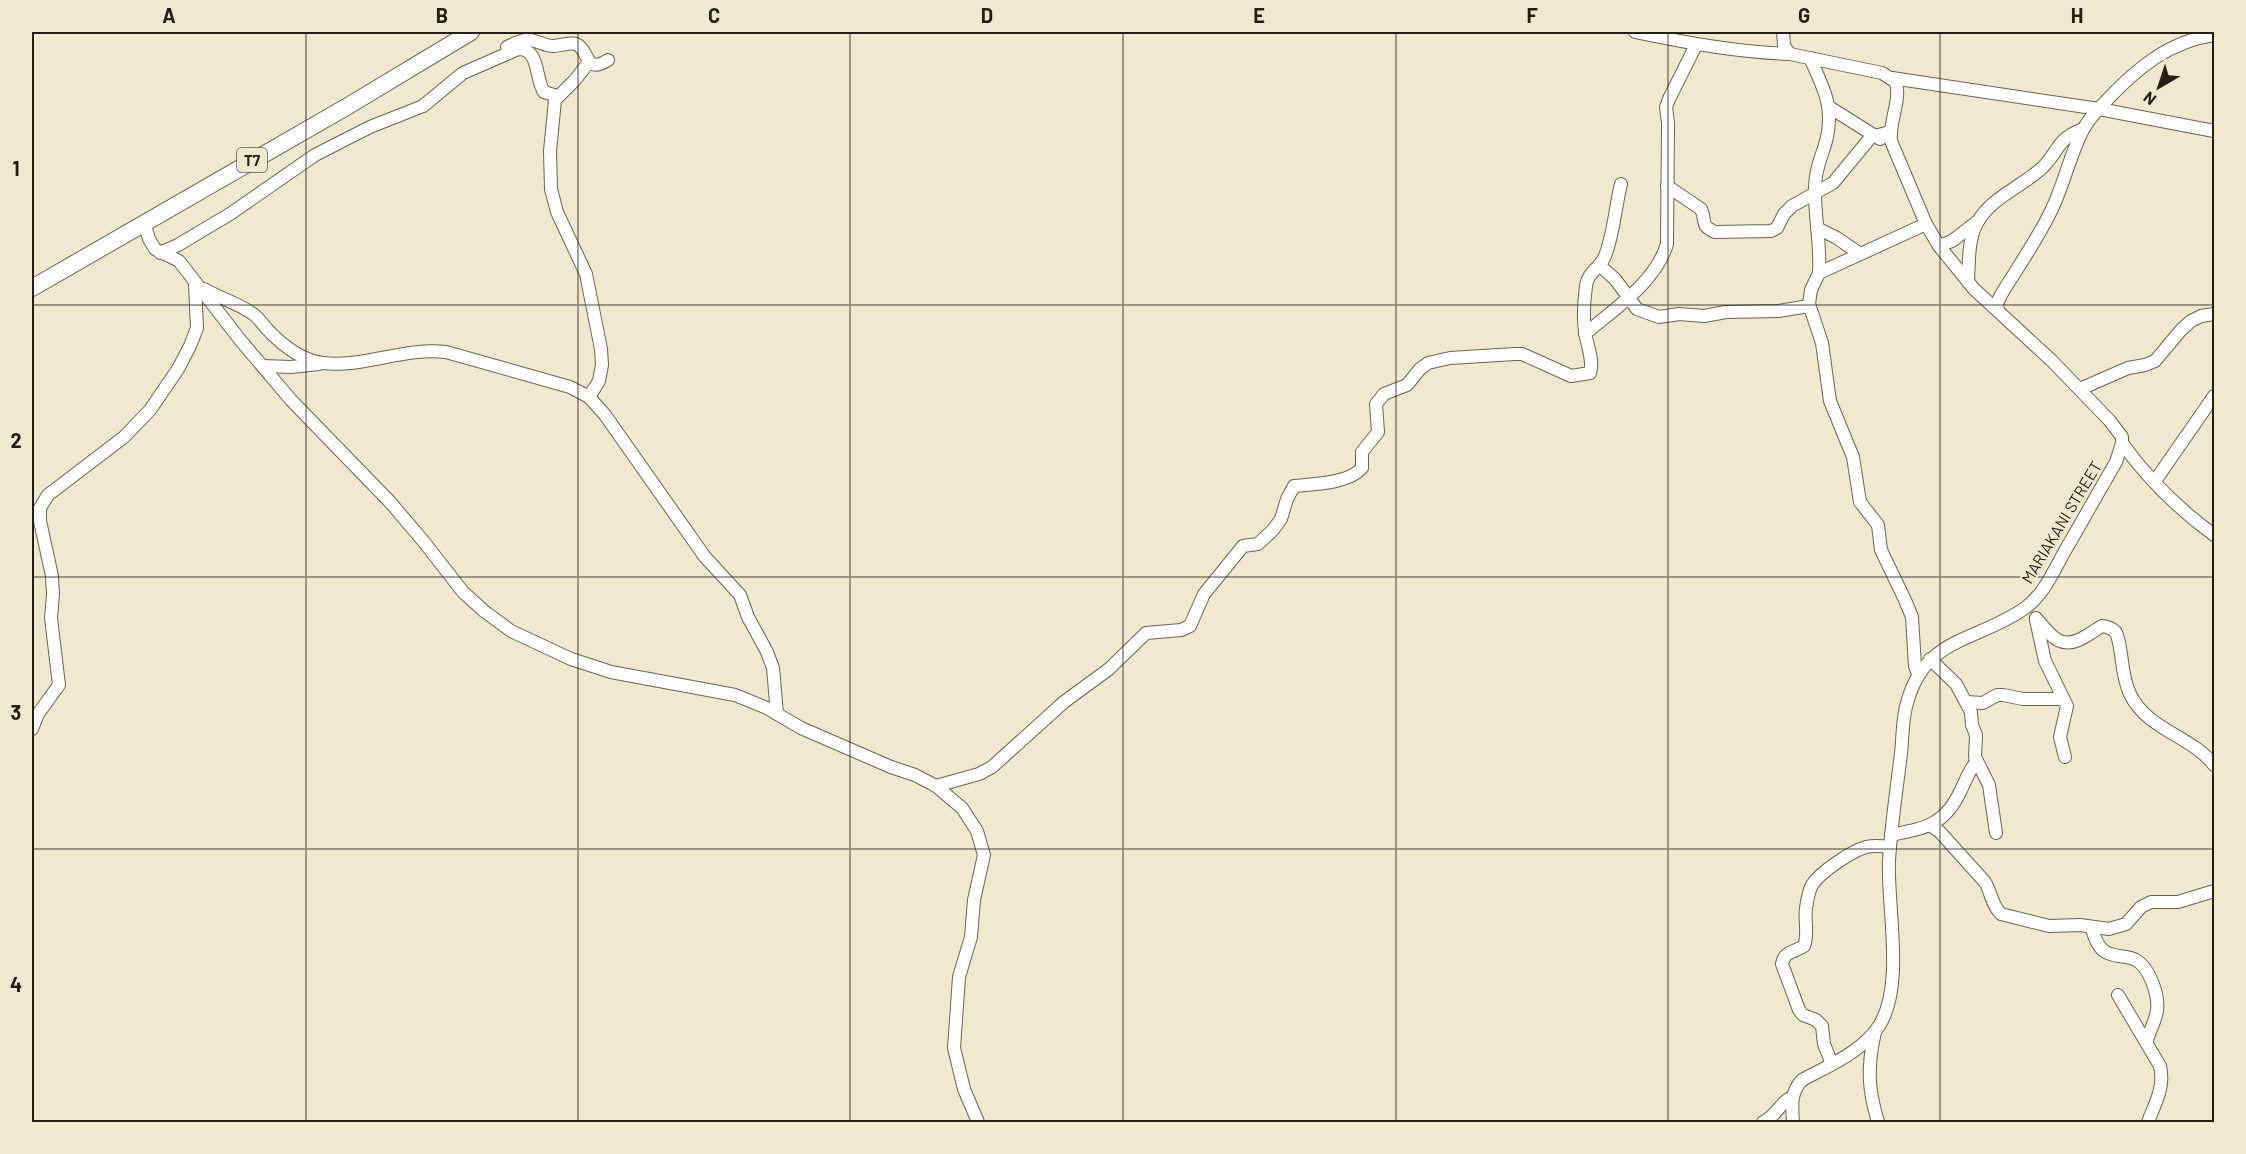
<svg xmlns="http://www.w3.org/2000/svg" width="2246" height="1154" font-family="Barlow,sans-serif">
  <rect width="100%" height="100%" fill="#f1e8d0"/>
  <g fill="none" stroke-linecap="round" stroke-linejoin="round">
    <defs>
      <g id="minor">
        <path d="M 1635,32 C 1687,43 1737,52 1790,54"/>
        <path d="M 1783,32 L 1784,46 L 1790,54 L 1882,73 L 1896,82 C 1901,101 1889,121 1891,141 L 1926,224 L 1939,246 L 1974,289 L 2052,361 L 2110,421 L 2122,437 L 2122,443 L 2116,462 C 2099,491 2083,520 2066,549 C 2055,568 2044,595 2025,608 C 1977,642 1925,636 1907,703 C 1902,719 1903,736 1901,753 C 1897,788 1891,825 1889,861 C 1887,908 1905,985 1879,1026 C 1862,1052 1828,1066 1802,1080 C 1790,1093 1792,1106 1793,1122"/>
        <path d="M 507,47 C 513,44 519,41 525,40 C 534,38 543,46 553,46 C 560,46 570,42 576,44 C 590,50 584,75 608,60"/>
        <path d="M 1810,58 C 1822,85 1834,105 1827,137 C 1823,156 1816,163 1815,186 C 1814,215 1821,244 1819,273"/>
        <path d="M 1892,78 L 2099,109 L 2214,131"/>
        <path d="M 1829,107 L 1880,139"/>
        <path d="M 1667,186 L 1701,209 C 1707,221 1699,225 1715,232 L 1771,231 L 1777,228 L 1784,214 L 1792,206 L 1833,183 L 1871,137 L 1890,132"/>
        <path d="M 144,222 L 149,239 L 155,249 L 179,261 L 241,341 L 291,400 L 390,502 L 424,542 L 463,592 L 484,611 L 511,631 L 571,659 L 611,672 L 735,695 L 767,708 L 801,728 L 891,767 L 915,775 L 936,786 L 962,808 L 977,831 L 984,855 L 974,900 L 971,937 L 959,977 L 954,1048 L 964,1089 L 978,1122"/>
        <path d="M 1817,228 L 1837,238 L 1860,254"/>
        <path d="M 1939,246 L 1952,241 L 1978,221"/>
        <path d="M 160,253 L 178,245 L 230,214 L 315,155 L 370,127 L 423,106 L 463,73 L 518,49 C 540,48 535,79 544,92 L 557,96"/>
        <path d="M 1599,265 L 1615,279 L 1637,309 L 1659,317 L 1679,314 L 1704,316 L 1726,312 L 1778,311 L 1809,306"/>
        <path d="M 1968,282 C 1969,263 1968,239 1977,223 C 1991,197 2024,186 2044,166 C 2060,149 2057,139 2083,129"/>
        <path d="M 204,289 C 219,298 238,303 253,314 C 259,318 263,325 268,330 C 283,346 301,360 323,363 C 363,368 404,347 446,352 L 570,387 L 589,397 L 605,415 L 705,557 L 740,595 L 748,617 L 767,652 L 773,668 L 777,714"/>
        <path d="M 1998,311 L 1997,303 L 2001,295 C 2017,268 2036,242 2050,213 C 2064,186 2070,153 2084,128 C 2090,117 2099,108 2107,100 C 2137,68 2170,41 2214,35"/>
        <path d="M 1585,334 C 1614,309 1656,282 1667,244 L 1668,123 L 1666,107 L 1669,99 L 1696,45"/>
        <path d="M 263,366 L 291,367 L 319,364"/>
        <path d="M 2080,389 L 2128,368 L 2145,365 L 2155,361 L 2181,330 L 2191,321 L 2201,316 L 2214,314"/>
        <path d="M 589,397 L 599,381 L 602,365 L 601,349 L 586,274 L 557,212 L 551,189 L 550,151 L 555,100 L 575,80 L 589,62"/>
        <path d="M 2122,443 C 2147,478 2180,510 2214,535"/>
        <path d="M 2155,481 L 2214,396"/>
        <path d="M 2036,618 C 2051,636 2061,652 2086,636 C 2092,633 2096,629 2102,626 C 2109,627 2115,629 2117,635 C 2123,653 2121,676 2130,694 C 2147,730 2192,736 2214,765"/>
        <path d="M 2036,620 L 2045,661 L 2067,706 L 2060,737 L 2065,757"/>
        <path d="M 1930,659 L 1956,684 L 1971,712 L 1972,725 L 1976,735 L 1975,757 L 1989,785 L 1996,833"/>
        <path d="M 1918,674 L 1915,666 L 1912,617 L 1905,600 L 1881,550 L 1878,525 L 1860,502 L 1853,457 L 1830,401 L 1822,343 L 1809,304 L 1811,290 L 1819,273 L 1926,224"/>
        <path d="M 1966,702 L 1983,703 L 1997,695 L 2003,695 L 2023,699 L 2063,699"/>
        <path d="M 32,729 L 38,714 L 59,685 L 51,618 L 53,594 L 52,576 L 40,521 L 40,508 L 48,495 L 124,437 L 150,410 L 178,369 L 190,346 L 197,328 L 195,285"/>
        <path d="M 936,786 L 979,774 L 992,767 L 1064,702 L 1109,669 L 1146,633 L 1181,630 L 1190,626 L 1204,594 L 1243,546 L 1258,544 L 1273,530 L 1281,519 L 1287,499 L 1294,486 C 1315,484 1347,484 1362,468 L 1362,452 L 1378,432 L 1376,404 L 1384,394 L 1407,385 L 1420,369 L 1428,363 L 1450,358 L 1515,354 L 1522,354 L 1571,376 L 1590,373 C 1594,361 1587,345 1585,332 C 1583,317 1584,301 1586,286 C 1588,271 1600,269 1605,256 C 1614,233 1615,208 1621,184"/>
        <path d="M 1931,826 L 1939,831 L 1985,882 C 1991,892 1992,906 2001,914 L 2049,926 L 2080,925 L 2109,929 L 2126,924 L 2141,907 L 2151,902 L 2178,902 L 2214,891"/>
        <path d="M 1891,835 C 1926,828 1945,825 1961,790 C 1966,780 1969,770 1977,761"/>
        <path d="M 2091,927 C 2094,935 2097,946 2104,951 C 2114,958 2127,955 2136,960 C 2150,968 2159,996 2157,1010 C 2156,1021 2149,1031 2147,1041"/>
        <path d="M 2118,995 L 2160,1066 C 2165,1088 2155,1103 2148,1122"/>
        <path d="M 1875,1032 C 1867,1067 1868,1089 1878,1122"/>
        <path d="M 1832,1064 L 1824,1044 L 1822,1026 L 1816,1020 L 1803,1015 L 1799,1010 L 1782,964 C 1784,951 1795,952 1804,946 C 1809,933 1804,921 1806,908 C 1807,901 1809,891 1812,885 C 1820,872 1852,851 1866,847 C 1874,845 1882,846 1890,847"/>
        <path d="M 1763,1122 C 1776,1117 1780,1102 1792,1097"/>
      </g>
      <path id="highway" d="M 32,288 L 348,106 L 471,32"/>
    </defs>
    <!-- minor casing -->
    <use href="#minor" stroke="#6b644f" stroke-width="14"/>
    <!-- highway casing -->
    <use href="#highway" stroke="#6b644f" stroke-width="18"/>
    <!-- minor -->
    <use href="#minor" stroke="#fff" stroke-width="12"/>
    <!-- highway -->
    <use href="#highway" stroke="#fff" stroke-width="16"/>
  </g>
  <!-- grid -->
  <path fill="none" stroke="#231f17" stroke-width="1.5" stroke-opacity="0.55" d="M 306,32 L 306,1122M 578,32 L 578,1122M 850,32 L 850,1122M 1123,32 L 1123,1122M 1396,32 L 1396,1122M 1668,32 L 1668,1122M 1940,32 L 1940,1122M 32,305 L 2214,305M 32,577 L 2214,577M 32,849 L 2214,849"/>
  <g text-anchor="middle" dominant-baseline="central" stroke-width="4.5" stroke-linejoin="round" paint-order="stroke">
    <!-- shield labels -->
    <rect fill="#f1e8d0" stroke="#615b4e" stroke-width="1.5" x="237" y="148" width="30" height="24" rx="4.5"/>
    <g font-size="15" font-weight="bold" fill="#231f17">
      <text x="252" y="160">T7</text>
    </g>
    <!-- street labels -->
    <g font-size="16" fill="#231f17" stroke="#f1e8d0">
      <text transform="translate(2061 522) rotate(-59)">MARIAKANI STREET</text>
    </g>
  </g>
  <!-- border -->
  <rect width="2246" height="1154" fill="none" stroke="#f1e8d0" stroke-width="66"/>
  <!-- north arrow -->
  <g transform="translate(2159 87) rotate(219)" stroke="#f1e8d0" stroke-width="4.5" paint-order="stroke">
  <path d="M0-4.5L10 22L0 15L-10 22Z" fill="#231f17"/>
  <text y="-9" font-size="16" font-weight="bold" text-anchor="middle" fill="#231f17">N</text>
  </g>
  <rect x="33" y="33" width="2180" height="1088" fill="none" stroke="#231f17" stroke-width="2"/>
  <g font-size="20" text-anchor="middle" font-weight="bold" fill="#231f17">
    <text x="169" y="23">A</text>
    <text x="442" y="23">B</text>
    <text x="714" y="23">C</text>
    <text x="987" y="23">D</text>
    <text x="1259" y="23">E</text>
    <text x="1532" y="23">F</text>
    <text x="1804" y="23">G</text>
    <text x="2077" y="23">H</text>
    <text x="16" y="176">1</text>
    <text x="16" y="448">2</text>
    <text x="16" y="720">3</text>
    <text x="16" y="992">4</text>
  </g>
</svg>
